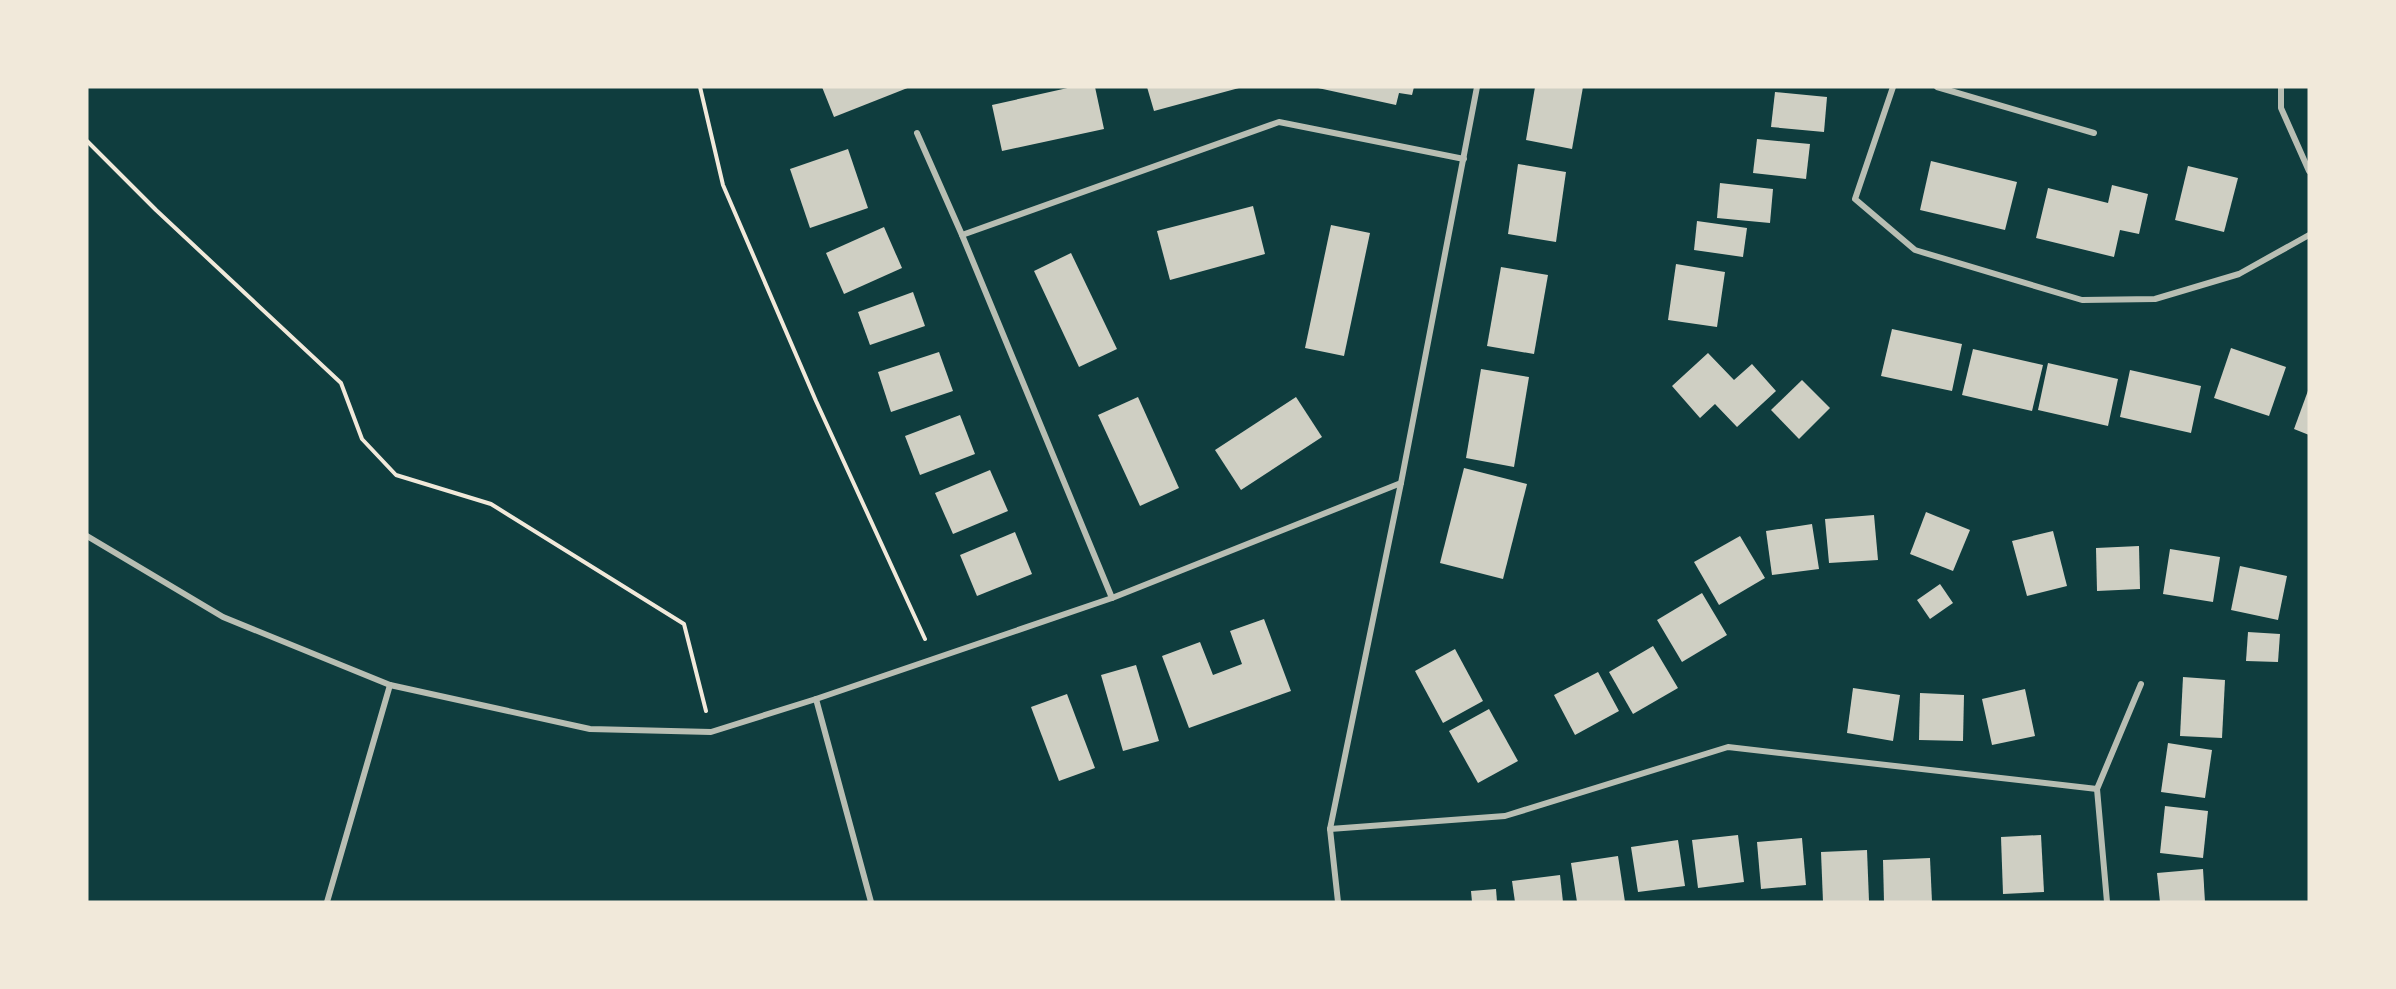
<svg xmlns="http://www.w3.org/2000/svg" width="2396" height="989" font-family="Roboto,sans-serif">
  <rect width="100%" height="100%" fill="#0f3d3e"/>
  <!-- building -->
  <g fill="#cfcfc3">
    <path d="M 822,87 L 910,87 L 834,117 Z"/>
    <path d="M 1072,87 L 1095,87 L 1104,129 L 1002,151 L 992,105 Z"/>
    <path d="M 1147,87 L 1239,87 L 1239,88 L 1154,111 Z"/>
    <path d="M 1414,87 L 1412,95 L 1399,93 L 1396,105 L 1318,88 Z"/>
    <path d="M 1535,87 L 1583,87 L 1572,149 L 1526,140 Z"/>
    <path d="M 1775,92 L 1827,97 L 1824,132 L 1771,127 Z"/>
    <path d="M 1757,139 L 1810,144 L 1806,179 L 1753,173 Z"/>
    <path d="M 848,149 L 868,208 L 810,228 L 790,169 Z"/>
    <path d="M 1931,161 L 2017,182 L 2005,230 L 1920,210 Z"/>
    <path d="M 1518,164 L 1566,172 L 1556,242 L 1508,234 Z"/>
    <path d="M 2188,166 L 2238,178 L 2224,232 L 2175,220 Z"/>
    <path d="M 1720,183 L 1773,189 L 1770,223 L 1717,218 Z"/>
    <path d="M 2112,185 L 2148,194 L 2139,234 L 2120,230 L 2114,257 L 2036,238 L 2048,188 L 2108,203 Z"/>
    <path d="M 1253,206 L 1265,254 L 1170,280 L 1157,231 Z"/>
    <path d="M 1697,221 L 1747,228 L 1743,257 L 1694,250 Z"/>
    <path d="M 1331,225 L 1370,233 L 1344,356 L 1305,348 Z"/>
    <path d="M 884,227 L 902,268 L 844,294 L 826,253 Z"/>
    <path d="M 1071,253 L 1117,349 L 1079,367 L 1034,271 Z"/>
    <path d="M 1676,264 L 1725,272 L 1717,327 L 1668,320 Z"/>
    <path d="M 1501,267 L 1548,275 L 1534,354 L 1487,346 Z"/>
    <path d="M 913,292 L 925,326 L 870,345 L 858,312 Z"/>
    <path d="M 1892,329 L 1962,344 L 1952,391 L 1881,376 Z"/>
    <path d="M 2231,348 L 2286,367 L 2269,416 L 2214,398 Z"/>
    <path d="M 1973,349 L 2043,365 L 2032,411 L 1962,395 Z"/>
    <path d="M 939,352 L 953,391 L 891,412 L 878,372 Z"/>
    <path d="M 1708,353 L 1734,380 L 1752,364 L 1776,391 L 1737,427 L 1715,404 L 1700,418 L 1672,386 Z"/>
    <path d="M 2048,363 L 2118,379 L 2108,426 L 2038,410 Z"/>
    <path d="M 1481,369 L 1529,377 L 1514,467 L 1466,458 Z"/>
    <path d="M 2130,370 L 2201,386 L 2191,433 L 2120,417 Z"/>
    <path d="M 1802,380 L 1830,408 L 1799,439 L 1771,410 Z"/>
    <path d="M 2309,388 L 2309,435 L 2294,429 Z"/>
    <path d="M 1138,397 L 1179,488 L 1140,506 L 1098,415 Z"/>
    <path d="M 1296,397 L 1322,437 L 1241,490 L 1215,450 Z"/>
    <path d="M 960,415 L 975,454 L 920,475 L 905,436 Z"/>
    <path d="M 1464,468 L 1527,484 L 1503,579 L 1440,563 Z"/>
    <path d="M 990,470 L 1008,511 L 953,534 L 935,493 Z"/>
    <path d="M 1926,512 L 1970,530 L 1953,571 L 1910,554 Z"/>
    <path d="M 1874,515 L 1878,560 L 1829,563 L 1825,519 Z"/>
    <path d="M 1812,524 L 1819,569 L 1772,575 L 1766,531 Z"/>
    <path d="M 2053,531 L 2067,586 L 2027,596 L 2012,541 Z"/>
    <path d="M 1015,532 L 1032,574 L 977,596 L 960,555 Z"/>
    <path d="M 1740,536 L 1765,578 L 1719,605 L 1694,562 Z"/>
    <path d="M 2139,546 L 2140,589 L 2097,591 L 2096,548 Z"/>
    <path d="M 2170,549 L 2220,557 L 2213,602 L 2163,594 Z"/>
    <path d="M 2240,566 L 2287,576 L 2278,620 L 2231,610 Z"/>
    <path d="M 1940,584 L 1953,603 L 1930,619 L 1917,600 Z"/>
    <path d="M 1702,593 L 1727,635 L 1682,662 L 1657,620 Z"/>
    <path d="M 1264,619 L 1291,691 L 1189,728 L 1162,656 L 1200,642 L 1213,675 L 1242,664 L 1230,631 Z"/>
    <path d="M 2248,632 L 2280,634 L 2278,662 L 2246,661 Z"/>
    <path d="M 1653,646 L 1678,688 L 1633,714 L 1609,672 Z"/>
    <path d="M 1455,649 L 1483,701 L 1443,723 L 1415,671 Z"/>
    <path d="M 1136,665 L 1159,741 L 1123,751 L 1101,675 Z"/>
    <path d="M 1598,672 L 1619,711 L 1575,735 L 1554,695 Z"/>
    <path d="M 2183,677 L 2225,680 L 2222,738 L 2180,736 Z"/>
    <path d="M 1853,688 L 1900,695 L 1893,741 L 1847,733 Z"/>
    <path d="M 2025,689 L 2035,736 L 1992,745 L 1982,699 Z"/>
    <path d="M 1920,693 L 1964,695 L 1963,741 L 1919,740 Z"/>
    <path d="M 1067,694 L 1095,768 L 1059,781 L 1031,707 Z"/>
    <path d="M 1489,709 L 1518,761 L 1478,783 L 1449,731 Z"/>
    <path d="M 2168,743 L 2212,750 L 2205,798 L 2161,792 Z"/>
    <path d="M 2165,806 L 2208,811 L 2203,858 L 2160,853 Z"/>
    <path d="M 1738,835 L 1744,882 L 1698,888 L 1692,840 Z"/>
    <path d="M 2041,835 L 2044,892 L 2003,894 L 2001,837 Z"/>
    <path d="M 1802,838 L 1806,885 L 1761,889 L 1757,842 Z"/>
    <path d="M 1678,840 L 1685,886 L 1638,892 L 1631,847 Z"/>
    <path d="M 1867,850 L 1869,901 L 1823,902 L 1821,852 Z"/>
    <path d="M 1618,856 L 1625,902 L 1577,902 L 1571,863 Z"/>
    <path d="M 1930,858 L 1932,902 L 1884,902 L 1883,860 Z"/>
    <path d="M 2203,869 L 2205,902 L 2160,902 L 2157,873 Z"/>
    <path d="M 1560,875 L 1563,902 L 1515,902 L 1512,881 Z"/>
    <path d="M 1496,889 L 1497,902 L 1472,902 L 1471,891 Z"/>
  </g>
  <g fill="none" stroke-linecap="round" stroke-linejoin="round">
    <!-- path -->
    <g stroke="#f1e9da" stroke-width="4">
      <path d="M 700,87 L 723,185 L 816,401 L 925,639"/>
      <path d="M 87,141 L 156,210 L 341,383 L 362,439 L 396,475 L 491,504 L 684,624 L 706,711"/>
    </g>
    <!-- minor -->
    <g stroke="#b8beb3" stroke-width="6">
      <path d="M 1893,87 L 1855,199 L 1915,250 L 2082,300 L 2155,299 L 2239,274 L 2309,235"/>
      <path d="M 1937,87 L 2094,133"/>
      <path d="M 2281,87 L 2281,108 L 2309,171"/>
      <path d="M 917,133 L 962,235 L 1112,598"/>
      <path d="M 962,235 L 1279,122 L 1464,159"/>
      <path d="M 87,536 L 223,617 L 390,685 L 590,729 L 711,732 L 816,699 L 1112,598 L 1401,483"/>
      <path d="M 816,699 L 871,902"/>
      <path d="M 1330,829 L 1505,816 L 1728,747 L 2097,789"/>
      <path d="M 327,902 L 390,685"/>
      <path d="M 1338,902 L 1330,829 L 1401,483 L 1477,87"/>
      <path d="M 2107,902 L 2097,789 L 2141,684"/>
    </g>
  </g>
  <!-- border -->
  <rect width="2396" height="989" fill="none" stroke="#f1e9da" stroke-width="177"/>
</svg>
